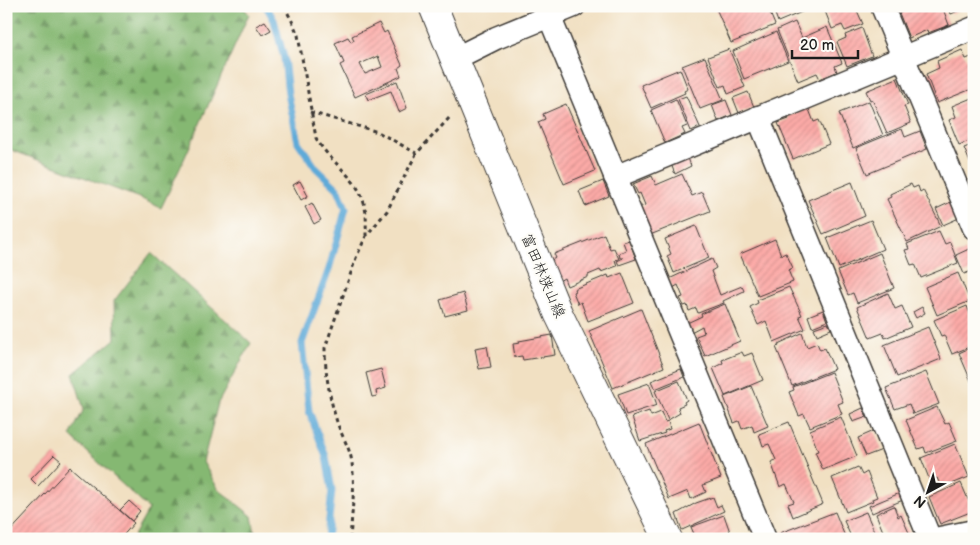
<svg xmlns="http://www.w3.org/2000/svg" width="980" height="545" font-family="'Balsamiq Sans','Klee One',sans-serif">
  <defs>
    <pattern id="forest-firs" width="22" height="20" patternUnits="userSpaceOnUse" patternTransform="scale(1.25)"><rect width="22" height="20" fill="#85b872"/><path d="M5 1l3.5 6h-7zM16 11l3.5 6h-7z" fill="#6c955d"/></pattern>
    <pattern id="building-hatch" width="6" height="6" patternUnits="userSpaceOnUse" patternTransform="scale(1.25)"><rect width="6" height="6" fill="#fcaaa7"/><path d="M-1 1l2-2M0 6l6-6M5 7l2-2" fill="none" stroke="#d7928f"/></pattern>
  </defs>
  <rect width="100%" height="100%" fill="#fdfcf7"/>
  <filter id="ink" filterUnits="userSpaceOnUse"><feTurbulence type="fractalNoise" baseFrequency=".02" numOctaves="2"/><feDisplacementMap in="SourceGraphic" scale="10" xChannelSelector="R" yChannelSelector="G"/><feConvolveMatrix kernelMatrix="1 2 1 2 8 2 1 2 1" color-interpolation-filters="sRGB"/></filter>
  <filter id="wash" filterUnits="userSpaceOnUse"><feTurbulence type="fractalNoise" baseFrequency=".0096" numOctaves="4" result="noise"/><feDisplacementMap in="SourceGraphic" scale="20" xChannelSelector="R" yChannelSelector="G"/><feGaussianBlur stdDeviation="1.12" result="paint"/><feColorMatrix in="noise" values="0 0 0 0 0 0 0 0 0 0 0 0 0 0 0 0 0 1.4 0 .05"/><feComposite in="paint" operator="in"/></filter>
  <g filter="url(#wash)">
    <rect width="100%" height="100%" fill="#f1e0c2"/>
    <!-- forest -->
    <g fill="url(#forest-firs)" stroke="#506a47">
      <path d="M 6,6 L 242,6 L 249,14 L 181,166 L 161,208 L 142,199 L 6,148 Z"/>
      <path d="M 151,253 L 251,343 L 218,403 L 203,462 L 218,489 L 252,516 L 256,539 L 132,539 L 149,509 L 70,436 L 84,409 L 73,374 L 115,339 L 114,301 Z"/>
    </g>
    <g fill="none" stroke-linecap="round" stroke-linejoin="round">
      <!-- stream -->
      <path stroke="#5faad8" stroke-width="7" d="M 266,6 L 274,20 L 284,58 L 288,94 L 298,142 L 316,168 L 338,189 L 346,208 L 329,269 L 302,343 L 309,411 L 326,457 L 332,490 L 327,539"/>
    </g>
    <g id="blocks">
      <!-- building -->
      <g fill="url(#building-hatch)" fill-rule="evenodd">
        <path d="M 715,6 L 767,6 L 775,25 L 731,43 Z"/>
        <path d="M 772,6 L 816,6 L 778,22 Z"/>
        <path d="M 834,6 L 855,6 L 863,24 L 845,31 L 842,25 L 832,29 L 825,11 Z"/>
        <path d="M 915,6 L 942,6 L 949,25 L 928,33 L 927,30 L 909,38 L 899,13 Z"/>
        <path d="M 948,6 L 969,6 L 951,14 Z"/>
        <path d="M 265,21 L 271,30 L 262,35 L 256,26 Z"/>
        <path d="M 795,22 L 802,38 L 827,27 L 842,63 L 835,66 L 837,72 L 820,79 L 817,73 L 798,81 L 777,30 Z"/>
        <path d="M 379,23 L 384,33 L 387,31 L 402,65 L 398,68 L 401,76 L 355,97 L 340,65 L 344,63 L 335,43 L 348,37 L 351,42 L 354,40 L 352,36 ZM 378,56 L 382,67 L 365,74 L 360,64 Z"/>
        <path d="M 862,28 L 872,56 L 847,66 L 837,42 L 846,38 L 845,35 Z"/>
        <path d="M 776,32 L 788,61 L 744,79 L 733,51 Z"/>
        <path d="M 729,49 L 745,87 L 728,94 L 725,85 L 720,87 L 708,57 Z"/>
        <path d="M 962,50 L 966,59 L 971,57 L 974,64 L 974,88 L 937,103 L 926,74 L 939,68 L 937,61 Z"/>
        <path d="M 705,57 L 723,100 L 700,109 L 682,66 Z"/>
        <path d="M 680,69 L 688,89 L 684,91 L 685,93 L 651,108 L 641,85 Z"/>
        <path d="M 897,78 L 908,105 L 904,106 L 911,123 L 887,133 L 872,99 L 870,100 L 866,91 Z"/>
        <path d="M 397,81 L 407,108 L 399,112 L 391,91 L 368,100 L 366,94 Z"/>
        <path d="M 748,92 L 754,107 L 739,113 L 733,98 Z"/>
        <path d="M 686,96 L 700,127 L 691,131 L 678,99 Z"/>
        <path d="M 974,97 L 974,139 L 959,145 L 949,120 L 956,117 L 952,106 Z"/>
        <path d="M 676,99 L 687,126 L 682,128 L 685,134 L 665,143 L 651,110 Z"/>
        <path d="M 726,100 L 732,115 L 718,121 L 712,105 Z"/>
        <path d="M 869,101 L 883,135 L 853,148 L 839,113 Z"/>
        <path d="M 566,104 L 595,171 L 564,184 L 538,122 L 545,119 L 543,114 Z"/>
        <path d="M 808,107 L 814,122 L 819,120 L 829,144 L 793,159 L 778,123 L 789,119 L 787,116 Z"/>
        <path d="M 902,129 L 905,137 L 920,131 L 927,149 L 867,174 L 856,148 Z"/>
        <path d="M 974,144 L 974,172 L 964,148 Z"/>
        <path d="M 688,158 L 691,166 L 675,174 L 671,164 Z"/>
        <path d="M 682,174 L 692,196 L 702,192 L 710,211 L 650,235 L 639,207 L 645,205 L 640,193 L 638,194 L 633,184 L 652,176 L 656,185 Z"/>
        <path d="M 974,177 L 974,196 L 973,196 L 967,180 Z"/>
        <path d="M 300,181 L 308,196 L 301,200 L 293,185 Z"/>
        <path d="M 603,181 L 609,196 L 585,206 L 579,191 Z"/>
        <path d="M 852,182 L 865,216 L 823,234 L 808,200 Z"/>
        <path d="M 911,184 L 913,188 L 918,186 L 920,192 L 923,190 L 941,226 L 907,242 L 887,199 L 891,197 L 890,194 Z"/>
        <path d="M 951,202 L 959,218 L 943,225 L 936,209 Z"/>
        <path d="M 312,203 L 321,220 L 314,224 L 305,207 Z"/>
        <path d="M 871,220 L 883,249 L 839,268 L 827,238 Z"/>
        <path d="M 696,226 L 709,258 L 674,273 L 667,256 L 671,254 L 665,239 Z"/>
        <path d="M 939,231 L 945,244 L 950,242 L 958,263 L 921,278 L 915,264 L 911,265 L 905,250 L 909,249 L 907,244 Z"/>
        <path d="M 604,234 L 610,249 L 614,248 L 619,259 L 615,260 L 617,266 L 601,272 L 600,270 L 588,275 L 588,277 L 567,286 L 564,278 L 559,281 L 551,260 L 556,258 L 554,254 Z"/>
        <path d="M 775,239 L 781,255 L 786,253 L 793,268 L 788,270 L 793,282 L 758,296 L 740,254 Z"/>
        <path d="M 629,240 L 636,259 L 619,265 L 617,261 L 623,258 L 620,258 L 619,253 L 626,250 L 623,242 Z"/>
        <path d="M 971,248 L 974,255 L 974,270 L 964,274 L 956,255 Z"/>
        <path d="M 880,253 L 894,288 L 857,303 L 853,293 L 848,295 L 838,271 Z"/>
        <path d="M 712,259 L 716,268 L 711,271 L 720,295 L 742,286 L 744,291 L 723,301 L 724,303 L 698,313 L 696,308 L 689,311 L 687,305 L 684,306 L 680,298 L 683,297 L 678,285 L 673,288 L 669,279 Z"/>
        <path d="M 622,273 L 634,303 L 588,321 L 581,302 L 578,304 L 573,292 L 575,291 L 574,289 L 608,275 L 609,278 Z"/>
        <path d="M 958,273 L 970,301 L 937,315 L 925,287 Z"/>
        <path d="M 789,287 L 802,315 L 799,316 L 805,329 L 774,342 L 766,321 L 758,325 L 750,307 L 758,303 L 757,300 Z"/>
        <path d="M 463,293 L 468,310 L 445,316 L 440,300 Z"/>
        <path d="M 888,293 L 895,309 L 902,306 L 911,327 L 885,338 L 883,333 L 870,338 L 857,307 Z"/>
        <path d="M 725,304 L 740,341 L 705,356 L 696,336 L 704,333 L 702,326 L 691,332 L 687,323 L 702,316 L 701,314 Z"/>
        <path d="M 967,306 L 972,319 L 974,318 L 974,345 L 952,354 L 944,335 L 941,336 L 934,320 Z"/>
        <path d="M 922,307 L 925,313 L 916,318 L 913,312 Z"/>
        <path d="M 641,309 L 664,367 L 613,388 L 589,331 Z"/>
        <path d="M 823,310 L 827,321 L 812,327 L 808,316 Z"/>
        <path d="M 828,323 L 831,329 L 817,335 L 814,328 Z"/>
        <path d="M 928,327 L 941,359 L 897,377 L 884,345 Z"/>
        <path d="M 802,333 L 807,347 L 817,343 L 820,350 L 825,348 L 834,369 L 792,386 L 776,347 L 779,346 L 778,344 Z"/>
        <path d="M 552,335 L 555,355 L 523,360 L 522,356 L 515,357 L 513,344 L 520,343 L 519,341 Z"/>
        <path d="M 487,346 L 491,367 L 479,369 L 475,348 Z"/>
        <path d="M 974,346 L 974,388 L 959,353 Z"/>
        <path d="M 742,352 L 744,356 L 752,353 L 763,380 L 725,396 L 713,368 L 723,363 L 722,360 Z"/>
        <path d="M 381,369 L 386,388 L 376,391 L 377,396 L 372,397 L 366,373 Z"/>
        <path d="M 681,369 L 684,377 L 655,389 L 651,381 Z"/>
        <path d="M 831,372 L 843,402 L 838,404 L 842,414 L 810,427 L 804,414 L 799,416 L 789,392 L 794,390 L 793,387 Z"/>
        <path d="M 926,372 L 939,404 L 913,414 L 909,404 L 895,409 L 886,388 Z"/>
        <path d="M 679,381 L 687,400 L 684,402 L 685,404 L 678,407 L 680,413 L 668,420 L 655,391 Z"/>
        <path d="M 649,383 L 657,405 L 626,415 L 618,394 Z"/>
        <path d="M 751,386 L 768,426 L 754,432 L 752,425 L 742,429 L 739,421 L 734,423 L 724,397 Z"/>
        <path d="M 937,407 L 945,424 L 949,422 L 957,441 L 926,453 L 924,447 L 918,449 L 906,420 Z"/>
        <path d="M 863,408 L 867,417 L 853,422 L 850,414 Z"/>
        <path d="M 649,411 L 651,416 L 661,412 L 665,422 L 668,421 L 670,429 L 664,431 L 665,433 L 640,441 L 632,417 Z"/>
        <path d="M 841,417 L 857,456 L 823,470 L 815,452 L 818,451 L 810,430 Z"/>
        <path d="M 699,422 L 721,478 L 703,485 L 706,492 L 691,499 L 688,491 L 669,499 L 646,444 Z"/>
        <path d="M 789,422 L 823,504 L 793,517 L 788,504 L 794,502 L 786,484 L 780,487 L 771,462 L 776,460 L 769,444 L 763,446 L 759,434 Z"/>
        <path d="M 874,431 L 882,450 L 866,456 L 858,438 Z"/>
        <path d="M 955,444 L 969,477 L 942,488 L 937,478 L 930,481 L 921,458 Z"/>
        <path d="M 54,455 L 61,461 L 38,486 L 31,479 Z"/>
        <path d="M 70,467 L 134,523 L 120,539 L 6,539 L 6,536 Z"/>
        <path d="M 858,467 L 862,475 L 867,472 L 877,497 L 872,499 L 873,501 L 846,512 L 832,478 Z"/>
        <path d="M 961,483 L 973,511 L 940,524 L 929,497 Z"/>
        <path d="M 900,493 L 903,500 L 872,513 L 869,506 Z"/>
        <path d="M 713,497 L 717,507 L 721,505 L 724,511 L 682,530 L 676,514 L 696,503 Z"/>
        <path d="M 129,501 L 140,511 L 132,521 L 120,510 Z"/>
        <path d="M 894,506 L 898,517 L 901,515 L 910,535 L 901,539 L 886,539 L 876,514 Z"/>
        <path d="M 835,512 L 846,539 L 780,539 L 779,536 L 781,535 L 780,533 Z"/>
        <path d="M 866,512 L 877,538 L 852,539 L 844,521 Z"/>
        <path d="M 724,515 L 730,532 L 716,539 L 693,539 L 692,534 L 694,534 L 691,527 Z"/>
      </g>
    </g>
  </g>
  <g filter="url(#ink)">
    <use href="#blocks" fill-opacity="0" stroke="#3c3935" stroke-width="1"/>
    <g fill="none" stroke-linecap="round" stroke-linejoin="round">
      <defs>
        <g id="minor">
          <path d="M 545,6 L 765,539"/>
          <path d="M 882,6 L 974,228"/>
          <path d="M 454,59 L 496,38 L 574,6"/>
          <path d="M 758,117 L 930,539"/>
          <path d="M 615,177 L 974,28"/>
          <path d="M 935,539 L 974,531"/>
        </g>
        <path id="major" d="M 433,6 L 558,313 L 668,539"/>
      </defs>
      <!-- minor casing -->
      <use href="#minor" stroke="#3c3935" stroke-width="25"/>
      <!-- major casing -->
      <use href="#major" stroke="#3c3935" stroke-width="30"/>
      <!-- path -->
      <g stroke="#3c3935" stroke-width="3" stroke-dasharray="4 4" stroke-linecap="butt">
        <path d="M 284,6 L 292,21 L 298,35 L 316,138 C 330,164 360,177 365,208 C 367,216 366,226 366,235"/>
        <path d="M 310,112 L 378,132 L 416,153"/>
        <path d="M 350,539 C 352,512 356,484 351,457 C 348,445 342,436 338,425 C 330,401 325,373 325,348 L 356,258 L 366,236 L 387,211 L 416,154 L 451,116"/>
      </g>
      <!-- minor -->
      <use href="#minor" stroke="#fff" stroke-width="22"/>
      <!-- major -->
      <use href="#major" stroke="#fff" stroke-width="28"/>
    </g>
  </g>
  <g text-anchor="middle" dominant-baseline="central" stroke-width="4.5" stroke-linejoin="round" paint-order="stroke">
    <!-- street labels -->
    <g font-size="15" fill="#1c1c1c" stroke="#fdfcf7">
      <text transform="translate(543 276) rotate(67)">富田林狭山線</text>
    </g>
  </g>
  <!-- margin -->
  <rect width="980" height="545" fill="none" stroke="#fdfcf7" stroke-width="25"/>
  <!-- north arrow -->
  <g transform="translate(928 492) rotate(220)" stroke="#fdfcf7" stroke-width="4" paint-order="stroke">
  <path d="M0-4L9 19L0 12L-9 19Z" fill="#1c1c1c"/>
  <text y="-8" font-size="14" font-weight="bold" text-anchor="middle" fill="#1c1c1c">N</text>
  </g>
  <!-- scale -->
  <path d="M792 50v8h66v-8" fill="none" stroke="#1c1c1c" stroke-width="2.5"/>
  <text x="800" y="50" font-size="15" fill="#1c1c1c" stroke="#fdfcf7" stroke-width="4" paint-order="stroke">20 m</text>
</svg>
